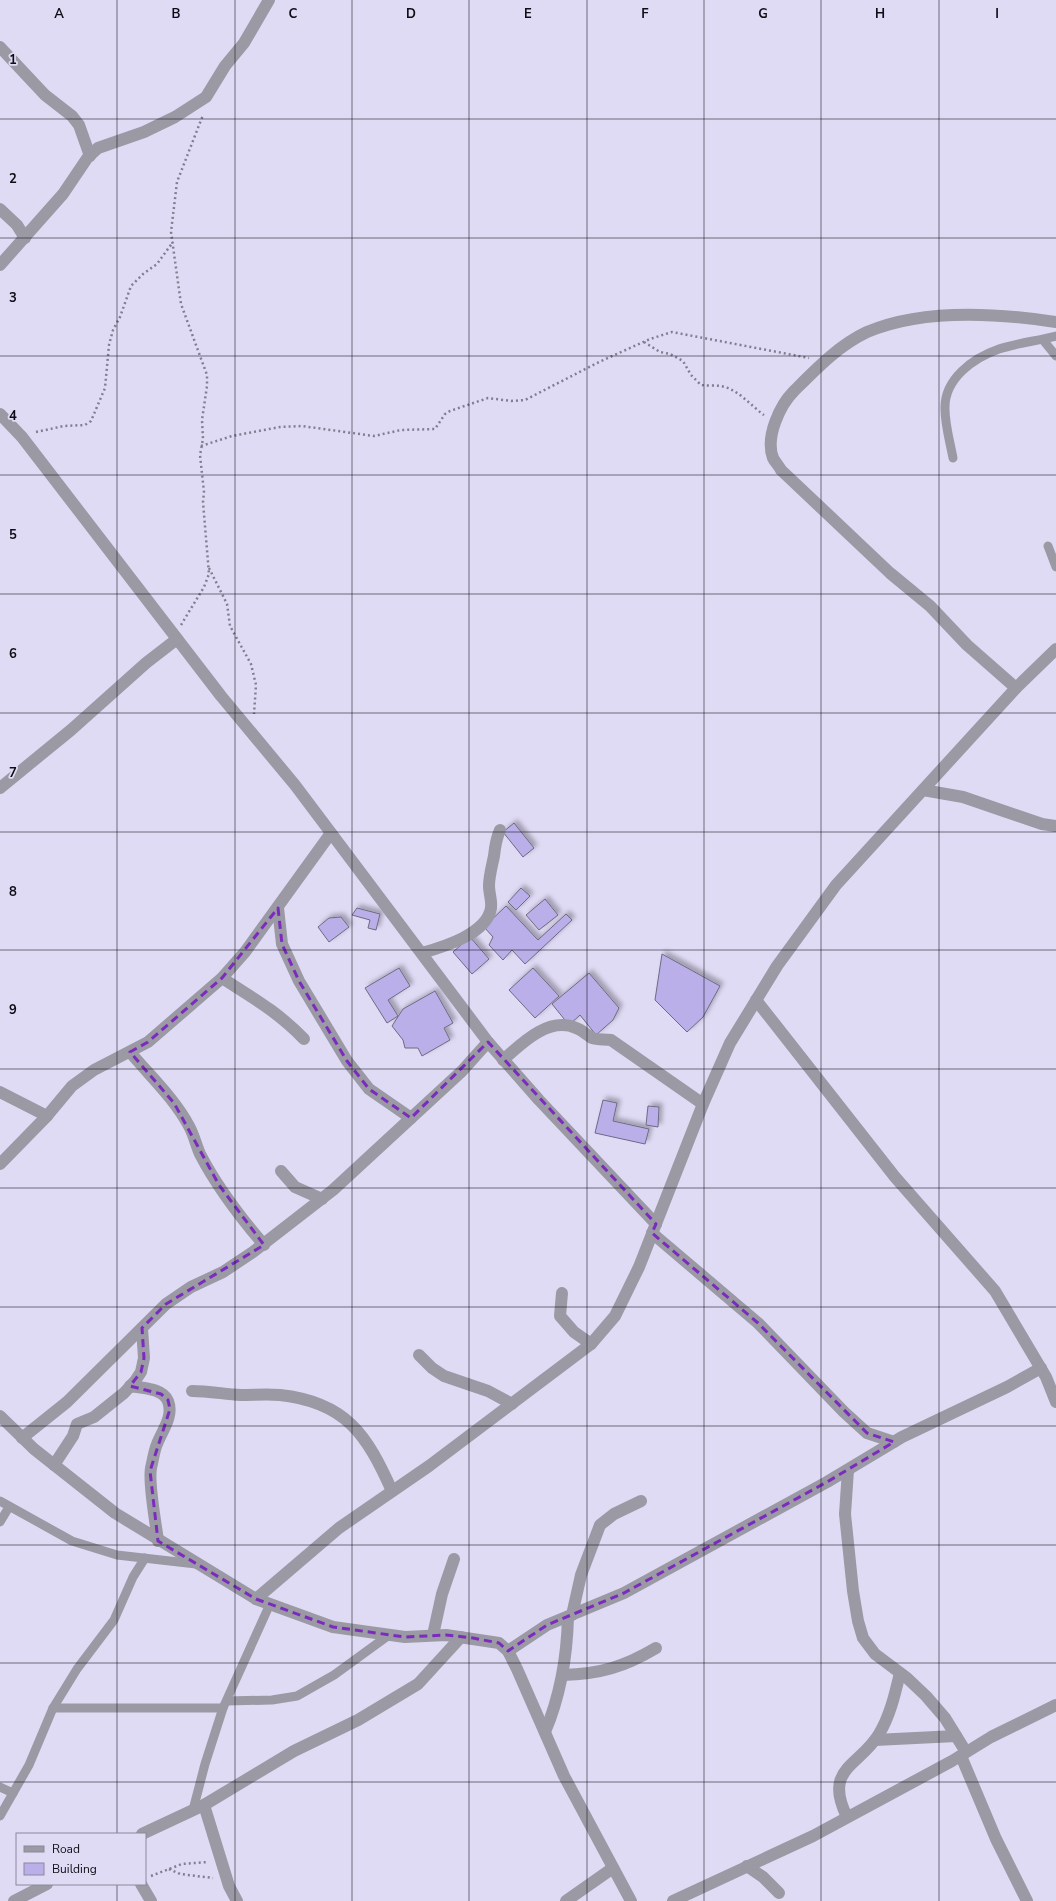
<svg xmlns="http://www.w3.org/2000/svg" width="1056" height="1901" font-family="'Nunito Sans',sans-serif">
  <defs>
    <filter id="shadow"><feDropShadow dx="3.5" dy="-3.5" stdDeviation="2" flood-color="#0004"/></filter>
  </defs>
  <rect width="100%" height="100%" fill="#e0dbf5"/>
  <!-- building -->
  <g fill="#bbafea" stroke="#6e6a81" filter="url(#shadow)">
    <path d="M 514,823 L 534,848 L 523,857 L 503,832 Z"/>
    <path d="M 521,888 L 530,896 L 516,910 L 508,902 Z"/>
    <path d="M 545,899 L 558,915 L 539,930 L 526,915 Z"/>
    <path d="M 506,906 L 538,940 L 566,914 L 572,920 L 525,964 L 512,950 L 503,960 L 489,945 L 493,937 L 484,927 Z"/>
    <path d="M 357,908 L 380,914 L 376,930 L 368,928 L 370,920 L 352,915 Z"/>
    <path d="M 341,917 L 349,927 L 329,942 L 318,927 L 329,918 Z"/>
    <path d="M 470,937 L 489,959 L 472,974 L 453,952 Z"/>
    <path d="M 662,954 L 720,986 L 703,1017 L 687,1032 L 655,1000 Z"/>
    <path d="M 399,968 L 410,986 L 388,1000 L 398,1016 L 387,1023 L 365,988 Z"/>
    <path d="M 533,968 L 559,996 L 535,1018 L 509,990 Z"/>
    <path d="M 589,973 L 619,1008 L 613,1020 L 596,1035 L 580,1015 L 569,1025 L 552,1004 Z"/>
    <path d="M 435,991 L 453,1023 L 444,1028 L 450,1040 L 422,1056 L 418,1048 L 405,1048 L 403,1040 L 392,1026 L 403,1009 Z"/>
    <path d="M 603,1100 L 617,1103 L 613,1121 L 649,1129 L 645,1144 L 595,1133 Z"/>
    <path d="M 648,1106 L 659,1107 L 658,1127 L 646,1125 Z"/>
  </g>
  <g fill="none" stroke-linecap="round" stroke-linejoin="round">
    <!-- path -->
    <g stroke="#827e91" stroke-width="2.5" stroke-dasharray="2 3" stroke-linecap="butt">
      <path d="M 644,342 L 660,352 L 670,354 L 683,361 L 691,375 L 701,385 C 707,386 714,385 720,386 C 737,388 750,405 764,415"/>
      <path d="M 36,432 L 64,426 L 85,425 L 91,421 L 105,388 L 109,345 L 113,330 L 120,317 L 131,286 L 143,274 L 157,264 L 173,242"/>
      <path d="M 201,446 L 232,436 L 280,427 L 302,426 L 374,436 L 401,430 L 435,429 L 445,414 L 450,411 L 488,398 L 511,401 L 525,400 L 599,362 L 650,339 L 672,332 L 809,358"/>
      <path d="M 209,568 L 227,604 L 230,626 L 251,664 L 256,685 L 254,714"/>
      <path d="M 181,625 L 204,587 L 209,574 L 203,502 L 204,492 L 200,455 L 203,439 L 202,420 L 207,386 L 207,375 L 181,304 L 171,232 L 177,182 L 203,115"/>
      <path d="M 169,1869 L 180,1874 L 213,1878"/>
      <path d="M 151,1876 L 182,1864 L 208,1862"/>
    </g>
    <!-- service -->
    <g stroke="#9b99a4" stroke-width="9">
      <path d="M 1043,340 L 1056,356"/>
      <path d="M 953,458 C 950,442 945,425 945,409 C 944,379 973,358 999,349 C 1017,343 1037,341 1056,336"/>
      <path d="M 1048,546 L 1056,567"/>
      <path d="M 0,1501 L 72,1541 L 117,1555 L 196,1564"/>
      <path d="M 0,1522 L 9,1507"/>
      <path d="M 227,1701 L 272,1700 L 297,1696 L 334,1675 L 389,1635"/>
      <path d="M 53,1708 L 223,1708"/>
      <path d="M 0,1787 L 13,1793"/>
      <path d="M 193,1810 L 205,1764 L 223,1708 L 270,1604"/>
      <path d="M 0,1816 L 29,1765 L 53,1708 L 77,1669 L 114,1620 L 133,1577 L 145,1558"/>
    </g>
    <!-- minor -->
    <g stroke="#9b99a4" stroke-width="12">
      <path d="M 0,47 L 45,95 L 72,116 L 79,125 L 90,156"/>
      <path d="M 0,209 L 17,225 L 25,238"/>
      <path d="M 0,265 L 63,194 L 88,157 L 98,148 L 144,132 L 175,117 L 206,97 L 225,66 L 244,43 L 269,0"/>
      <path d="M 0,414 L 22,437 L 221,696 L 295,785 L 488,1042 L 539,1100 L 656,1224"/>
      <path d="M 1016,688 L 967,645 L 930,606 L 890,573 L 781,470 C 779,466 775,462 773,458 C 765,437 780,405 794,391 C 816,369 839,345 867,332 C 923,308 997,313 1056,322"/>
      <path d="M 0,788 L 71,730 L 146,663 L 177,639"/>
      <path d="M 923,790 L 963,797 L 1042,824 L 1056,826"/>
      <path d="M 278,908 L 282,944 L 299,981 L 347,1061 L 369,1089 L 411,1118"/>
      <path d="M 422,953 C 443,947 487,934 491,908 C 492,901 489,893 489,886 C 489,876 492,866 494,856 C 495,846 496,839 500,830"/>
      <path d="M 222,978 C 253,998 278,1012 304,1039"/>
      <path d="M 756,1000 L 895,1177 L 995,1291 L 1046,1377 L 1056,1402"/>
      <path d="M 130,1052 C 150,1076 174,1098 189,1126 C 194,1135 196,1145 200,1154 C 217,1187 240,1217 264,1245"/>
      <path d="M 503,1060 C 522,1043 549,1016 576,1028 C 582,1030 587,1035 592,1038 C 597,1040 605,1039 611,1040 L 703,1104"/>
      <path d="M 0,1092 L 47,1116"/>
      <path d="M 0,1164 L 47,1116 L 72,1086 L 94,1070 L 148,1042 L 222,978 L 245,952 L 331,833"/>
      <path d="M 281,1171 L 295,1187 L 322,1199"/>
      <path d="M 652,1233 L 758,1323 L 844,1412 L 867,1433 L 894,1442"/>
      <path d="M 562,1293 L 560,1316 L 574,1332 L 591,1344"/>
      <path d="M 419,1355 L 432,1368 L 444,1376 L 488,1391 L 512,1404"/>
      <path d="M 130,1386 C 142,1388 163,1388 168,1401 C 174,1416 162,1431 157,1444 C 154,1451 153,1460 151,1468 C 148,1483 156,1524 158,1541"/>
      <path d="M 192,1391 C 208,1391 224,1394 241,1395 C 254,1395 267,1394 280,1395 C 346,1402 367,1435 392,1491"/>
      <path d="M 0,1416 L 34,1449 L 115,1513 L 256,1599 L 333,1627 L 405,1637 L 446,1635 L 499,1643 L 508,1651 L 517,1669 L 564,1776 L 631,1901"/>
      <path d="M 22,1438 L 67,1402 L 166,1304 L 191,1287 L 223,1272 L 253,1252 L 333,1190 L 462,1071 L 488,1042"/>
      <path d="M 54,1465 L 73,1436 L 77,1424 L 94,1417 L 124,1393 L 135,1381 L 141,1372 L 144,1358 L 142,1328"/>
      <path d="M 848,1470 L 845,1514 L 853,1591 L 858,1621 L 863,1638 L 875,1654 L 907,1678 L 926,1696 L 945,1718 L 966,1752"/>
      <path d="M 256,1599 L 339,1528 L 429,1466 L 591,1344 L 615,1316 L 639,1267 L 703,1104 L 730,1043 L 777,966 L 836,885 L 1016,688 L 1056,649"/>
      <path d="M 572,1615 L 581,1575 L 600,1525 L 614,1514 L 641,1501"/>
      <path d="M 433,1635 L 442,1594 L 454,1559"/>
      <path d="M 508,1651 L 547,1625 L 624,1593 L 827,1482 L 902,1437 L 1007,1387 L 1041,1368"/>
      <path d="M 563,1675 C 600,1674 624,1667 656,1648"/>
      <path d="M 545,1732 C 561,1694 567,1658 568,1617"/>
      <path d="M 875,1740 L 956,1736"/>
      <path d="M 961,1756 L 996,1839 L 1027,1901"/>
      <path d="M 204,1805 L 229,1886 L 237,1901"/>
      <path d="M 847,1817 C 823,1768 859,1767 879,1734 C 890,1716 895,1694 900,1673"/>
      <path d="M 142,1834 L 204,1805 L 294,1751 L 358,1720 L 418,1684 L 461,1637"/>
      <path d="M 747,1866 L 763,1877 L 779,1893"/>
      <path d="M 141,1884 L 151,1901"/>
      <path d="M 14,1901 L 47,1884"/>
      <path d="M 566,1901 L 613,1868"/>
      <path d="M 673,1901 L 813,1836 L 952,1761 L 991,1737 L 1056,1705"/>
    </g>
  </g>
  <!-- marked area -->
  <path fill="none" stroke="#7b2cbf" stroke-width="3" stroke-dasharray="8 5" stroke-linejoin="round" d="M 278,908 L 282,944 L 299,981 L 347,1061 L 369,1089 L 411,1118 L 488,1042 L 656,1224 L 652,1233 L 758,1323 L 867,1433 L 894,1442 L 827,1482 L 624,1593 L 547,1625 L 508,1651 L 499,1643 L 473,1638 L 446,1635 L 405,1637 L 333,1627 L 256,1599 L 158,1541 L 150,1471 L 170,1409 L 168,1400 L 161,1394 L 130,1386 L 141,1372 L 144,1358 L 142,1328 L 166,1304 L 264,1245 L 219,1185 L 174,1103 L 130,1052 L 148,1042 L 222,978 Z"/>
  <!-- grid -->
  <path fill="none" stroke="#0e0c15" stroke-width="1" stroke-opacity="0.55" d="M 117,0 L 117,1834M 235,0 L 235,1901M 352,0 L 352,1901M 469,0 L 469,1901M 587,0 L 587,1901M 704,0 L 704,1901M 821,0 L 821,1901M 939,0 L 939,1901M 0,119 L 1056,119M 0,238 L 1056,238M 0,356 L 1056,356M 0,475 L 1056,475M 0,594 L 1056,594M 0,713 L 1056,713M 0,832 L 1056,832M 0,950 L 1056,950M 0,1069 L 1056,1069M 0,1188 L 1056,1188M 0,1307 L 1056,1307M 0,1426 L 1056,1426M 0,1545 L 1056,1545M 0,1663 L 1056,1663M 0,1782 L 1056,1782M 117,1884 L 117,1901"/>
  <g font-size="13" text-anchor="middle" font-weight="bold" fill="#0e0c15" stroke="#e0dbf5" stroke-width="3.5" stroke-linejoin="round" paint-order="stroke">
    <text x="59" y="18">A</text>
    <text x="176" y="18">B</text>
    <text x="293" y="18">C</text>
    <text x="411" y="18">D</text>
    <text x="528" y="18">E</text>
    <text x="645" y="18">F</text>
    <text x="763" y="18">G</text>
    <text x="880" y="18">H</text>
    <text x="997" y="18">I</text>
    <text x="13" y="64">1</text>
    <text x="13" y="183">2</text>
    <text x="13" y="302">3</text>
    <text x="13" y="420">4</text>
    <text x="13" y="539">5</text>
    <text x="13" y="658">6</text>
    <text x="13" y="777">7</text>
    <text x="13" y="896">8</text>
    <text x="13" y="1014">9</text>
  </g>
  <!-- legend -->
  <rect x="16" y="1833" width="130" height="52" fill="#e0dbf5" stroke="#8c889b"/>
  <rect x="24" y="1846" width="20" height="6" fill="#9b99a4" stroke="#8c889b"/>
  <text x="52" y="1853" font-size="12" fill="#0e0c15">Road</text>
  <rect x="24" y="1863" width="20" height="12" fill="#bbafea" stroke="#8c889b"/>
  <text x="52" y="1873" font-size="12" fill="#0e0c15">Building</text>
</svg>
